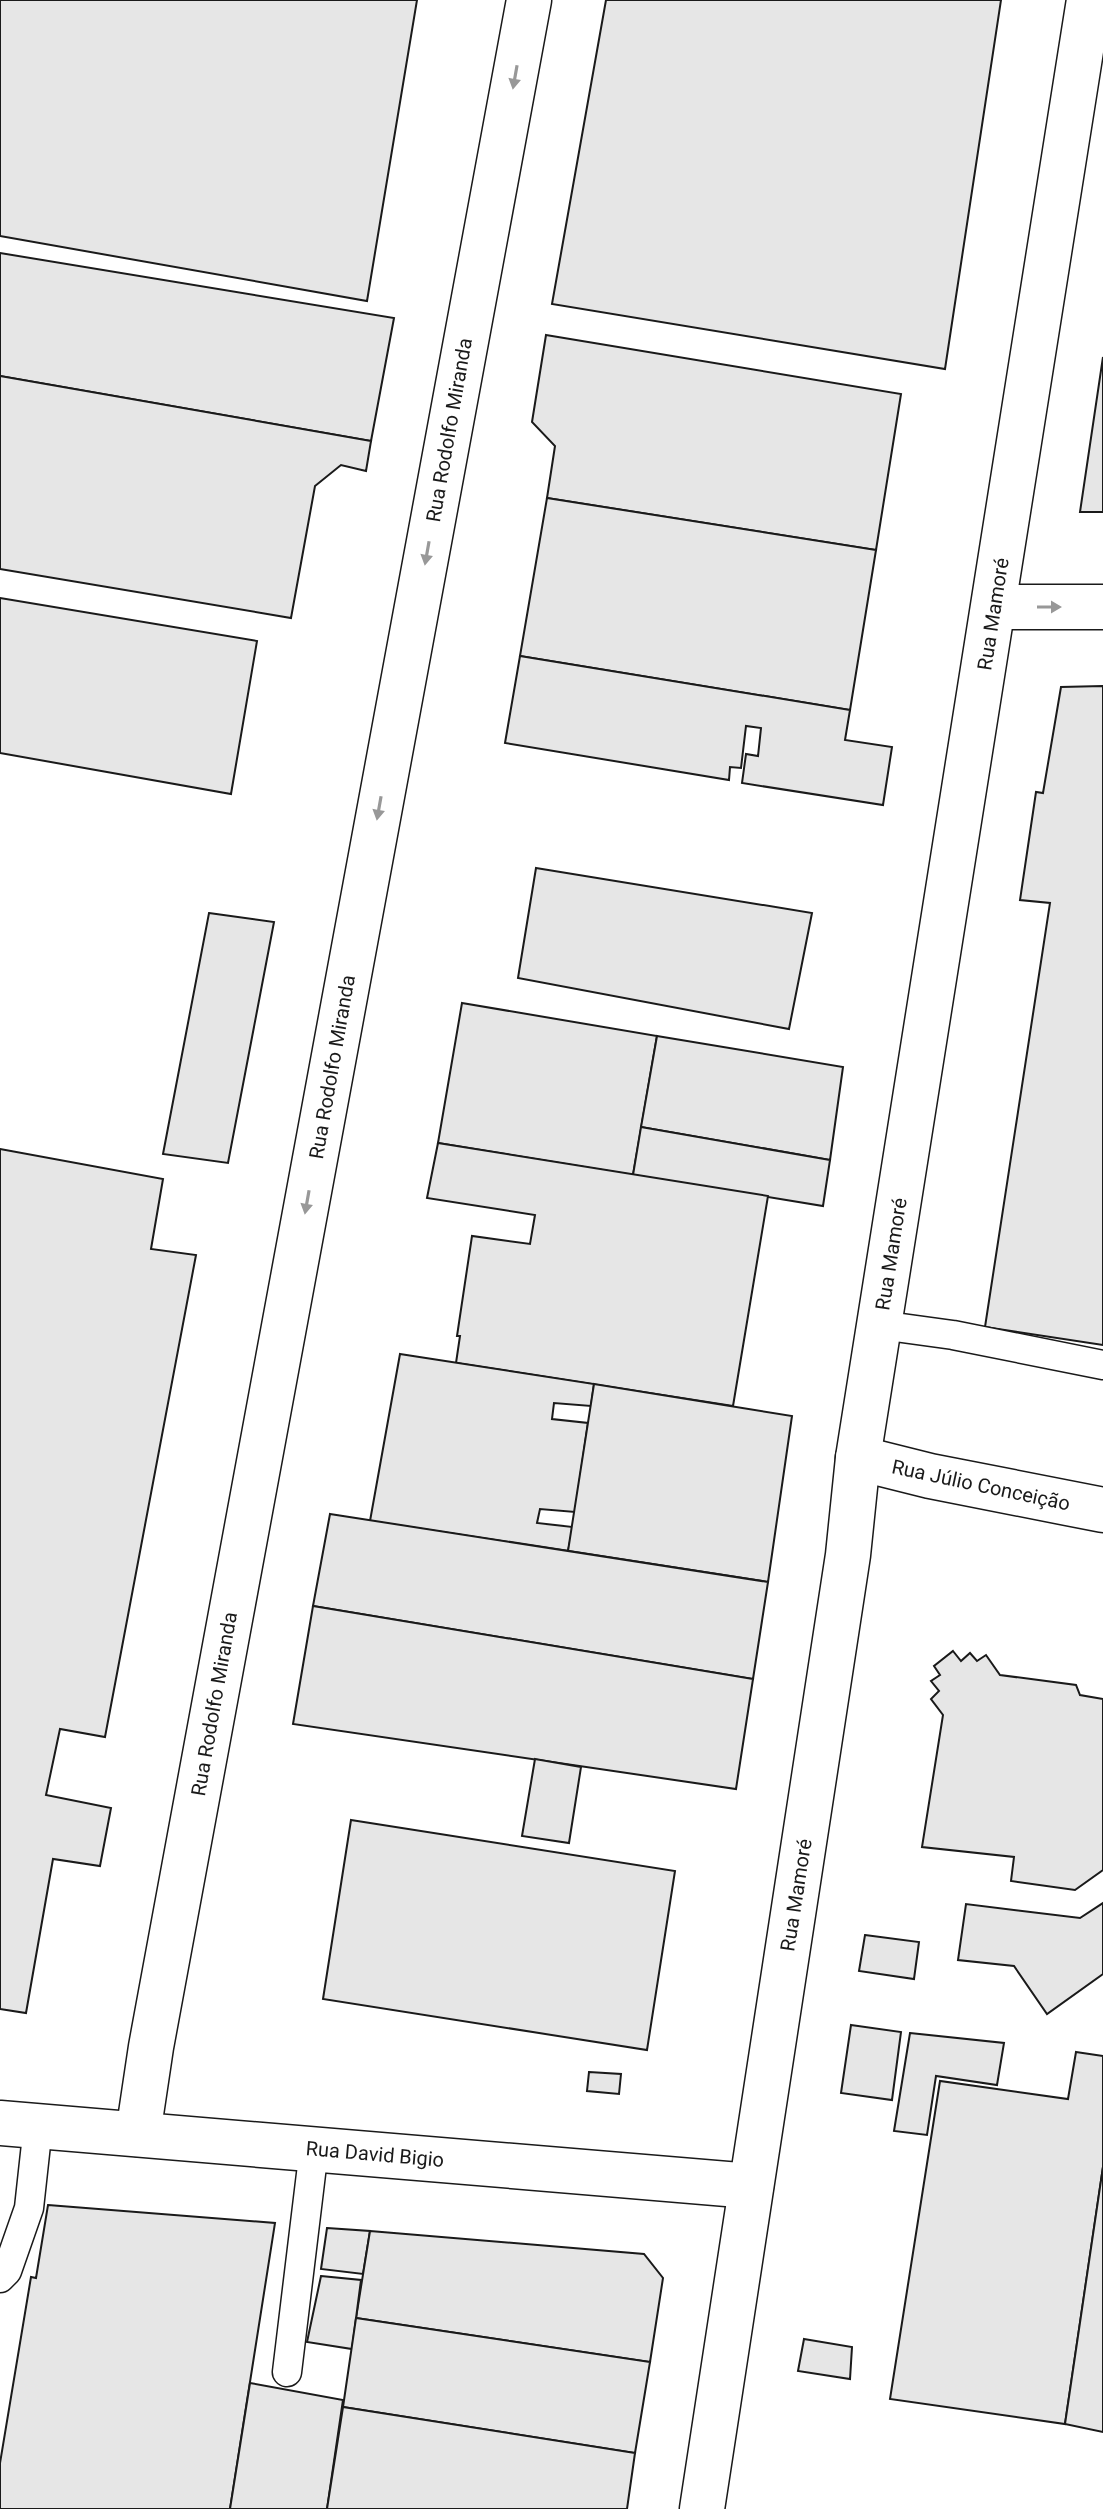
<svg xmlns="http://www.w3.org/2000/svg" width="1103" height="2509" font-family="Roboto,sans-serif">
  <rect width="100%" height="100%" fill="#fff"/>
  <!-- building -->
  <g fill="#e6e6e6" stroke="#1a1a1a" stroke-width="2">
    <path d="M 0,0 L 417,0 L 367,301 L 0,236 Z"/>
    <path d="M 606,0 L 1001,0 L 945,369 L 552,304 Z"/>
    <path d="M 0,253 L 394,318 L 371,441 L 0,376 Z"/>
    <path d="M 546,335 L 901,394 L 876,550 L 547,498 L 555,446 L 532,422 Z"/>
    <path d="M 1103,357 L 1103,512 L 1080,512 Z"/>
    <path d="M 0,376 L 371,441 L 366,471 L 341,465 L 315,486 L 291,618 L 0,569 Z"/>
    <path d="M 547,498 L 876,550 L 850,710 L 520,656 Z"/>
    <path d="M 0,598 L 257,641 L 231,794 L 0,753 Z"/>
    <path d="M 520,656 L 850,710 L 845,740 L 892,747 L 883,805 L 742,783 L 746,754 L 758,756 L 761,728 L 746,726 L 741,768 L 730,767 L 729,780 L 505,743 Z"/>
    <path d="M 1103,686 L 1103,1345 L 985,1327 L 1050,903 L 1020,900 L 1036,792 L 1043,793 L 1061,687 Z"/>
    <path d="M 536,868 L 812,913 L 789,1029 L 518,978 Z"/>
    <path d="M 209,913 L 274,922 L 228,1163 L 163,1154 Z"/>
    <path d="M 462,1003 L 657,1036 L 633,1175 L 438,1143 Z"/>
    <path d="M 657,1036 L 843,1067 L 830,1160 L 641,1127 Z"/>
    <path d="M 641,1127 L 830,1160 L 823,1206 L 633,1175 Z"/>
    <path d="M 438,1143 L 768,1196 L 733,1406 L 456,1363 L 460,1336 L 457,1336 L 472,1236 L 530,1244 L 535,1215 L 427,1198 Z"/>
    <path d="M 0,1149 L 163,1179 L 151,1249 L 196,1255 L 105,1737 L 60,1729 L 46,1795 L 111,1808 L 100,1866 L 53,1859 L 26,2013 L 0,2009 Z"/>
    <path d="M 400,1354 L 594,1384 L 591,1406 L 554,1403 L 552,1419 L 588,1423 L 575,1512 L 540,1509 L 537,1523 L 573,1527 L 568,1551 L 370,1521 Z"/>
    <path d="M 594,1384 L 792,1416 L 768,1582 L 568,1551 Z"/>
    <path d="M 330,1514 L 768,1582 L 753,1679 L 313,1606 Z"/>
    <path d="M 313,1606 L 753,1679 L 736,1789 L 293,1724 Z"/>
    <path d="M 953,1651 L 961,1661 L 970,1653 L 977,1661 L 986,1655 L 1000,1675 L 1076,1685 L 1080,1695 L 1103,1699 L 1103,1870 L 1075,1890 L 1011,1881 L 1014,1857 L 922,1847 L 943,1715 L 931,1699 L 939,1691 L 931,1681 L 940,1675 L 934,1666 Z"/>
    <path d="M 535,1759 L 581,1767 L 569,1843 L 522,1836 Z"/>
    <path d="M 351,1820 L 675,1871 L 647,2050 L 323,1999 Z"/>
    <path d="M 1103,1903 L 1103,1974 L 1047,2014 L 1014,1966 L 958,1960 L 966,1904 L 1080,1918 Z"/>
    <path d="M 865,1935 L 919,1942 L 914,1979 L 859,1971 Z"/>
    <path d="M 851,2025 L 901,2032 L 892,2100 L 841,2093 Z"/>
    <path d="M 910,2033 L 1004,2043 L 997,2085 L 936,2076 L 927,2135 L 894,2131 Z"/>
    <path d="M 1076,2052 L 1103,2056 L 1103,2167 L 1065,2424 L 890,2399 L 940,2081 L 1068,2099 Z"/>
    <path d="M 589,2072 L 621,2074 L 619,2094 L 587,2091 Z"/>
    <path d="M 1103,2167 L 1103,2432 L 1065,2424 Z"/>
    <path d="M 48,2205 L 275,2223 L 230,2509 L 0,2509 L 0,2463 L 31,2277 L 36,2278 Z"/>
    <path d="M 327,2228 L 370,2231 L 363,2274 L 321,2269 Z"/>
    <path d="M 370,2231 L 644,2254 L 663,2278 L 650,2362 L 356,2318 Z"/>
    <path d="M 321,2276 L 361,2280 L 352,2349 L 307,2342 Z"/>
    <path d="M 356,2318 L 650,2362 L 635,2453 L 343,2407 Z"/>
    <path d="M 804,2339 L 852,2347 L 850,2379 L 798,2371 Z"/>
    <path d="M 250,2383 L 343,2400 L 327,2509 L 230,2509 Z"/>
    <path d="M 343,2407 L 635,2453 L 627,2509 L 327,2509 Z"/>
  </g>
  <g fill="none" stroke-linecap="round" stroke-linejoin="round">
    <defs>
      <g id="lane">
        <path d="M 880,1325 L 953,1335 L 1103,1365"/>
        <path d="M 0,2278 L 7,2271 L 29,2208 L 38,2126"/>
        <path d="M 287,2372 L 314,2149"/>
      </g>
      <path id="street" d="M 858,1458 L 930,1476 L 1103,1510"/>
      <g id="secondary">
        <path d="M 994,607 L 1103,607"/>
        <path d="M 0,2123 L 751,2186"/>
        <path d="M 138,2134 L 151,2047 L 529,0"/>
        <path d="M 702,2509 L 848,1555 L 858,1458 L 1089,0"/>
      </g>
    </defs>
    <!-- lane casing -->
    <use href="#lane" stroke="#1a1a1a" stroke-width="31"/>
    <!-- street casing -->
    <use href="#street" stroke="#1a1a1a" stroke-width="47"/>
    <!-- secondary casing -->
    <use href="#secondary" stroke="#1a1a1a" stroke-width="47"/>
    <!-- lane -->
    <use href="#lane" stroke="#fff" stroke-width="28"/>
    <!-- street -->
    <use href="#street" stroke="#fff" stroke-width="44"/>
    <!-- secondary -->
    <use href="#secondary" stroke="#fff" stroke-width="44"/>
  </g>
  <!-- one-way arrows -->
  <defs><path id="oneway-solid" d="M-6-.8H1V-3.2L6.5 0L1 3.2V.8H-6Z" transform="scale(2)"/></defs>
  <g fill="#989898">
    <use href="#oneway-solid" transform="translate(515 77) rotate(100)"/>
    <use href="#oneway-solid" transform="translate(427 553) rotate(100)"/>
    <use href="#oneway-solid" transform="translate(1049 607)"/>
    <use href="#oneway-solid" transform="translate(379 808) rotate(100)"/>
    <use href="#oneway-solid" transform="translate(307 1202) rotate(100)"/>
  </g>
  <g text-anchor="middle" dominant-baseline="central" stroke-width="6" stroke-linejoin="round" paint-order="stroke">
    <!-- street labels -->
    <g font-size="20" fill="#1a1a1a" stroke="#fff">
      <text transform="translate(449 430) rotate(-80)">Rua Rodolfo Miranda</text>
      <text transform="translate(993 614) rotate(-81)">Rua Mamoré</text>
      <text transform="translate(332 1067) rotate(-80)">Rua Rodolfo Miranda</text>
      <text transform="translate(891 1254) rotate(-81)">Rua Mamoré</text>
      <text transform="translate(981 1485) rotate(12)">Rua Júlio Conceição</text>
      <text transform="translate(214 1704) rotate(-80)">Rua Rodolfo Miranda</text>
      <text transform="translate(796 1895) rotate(-81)">Rua Mamoré</text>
      <text transform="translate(375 2154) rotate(5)">Rua David Bigio</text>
    </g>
  </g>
</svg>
